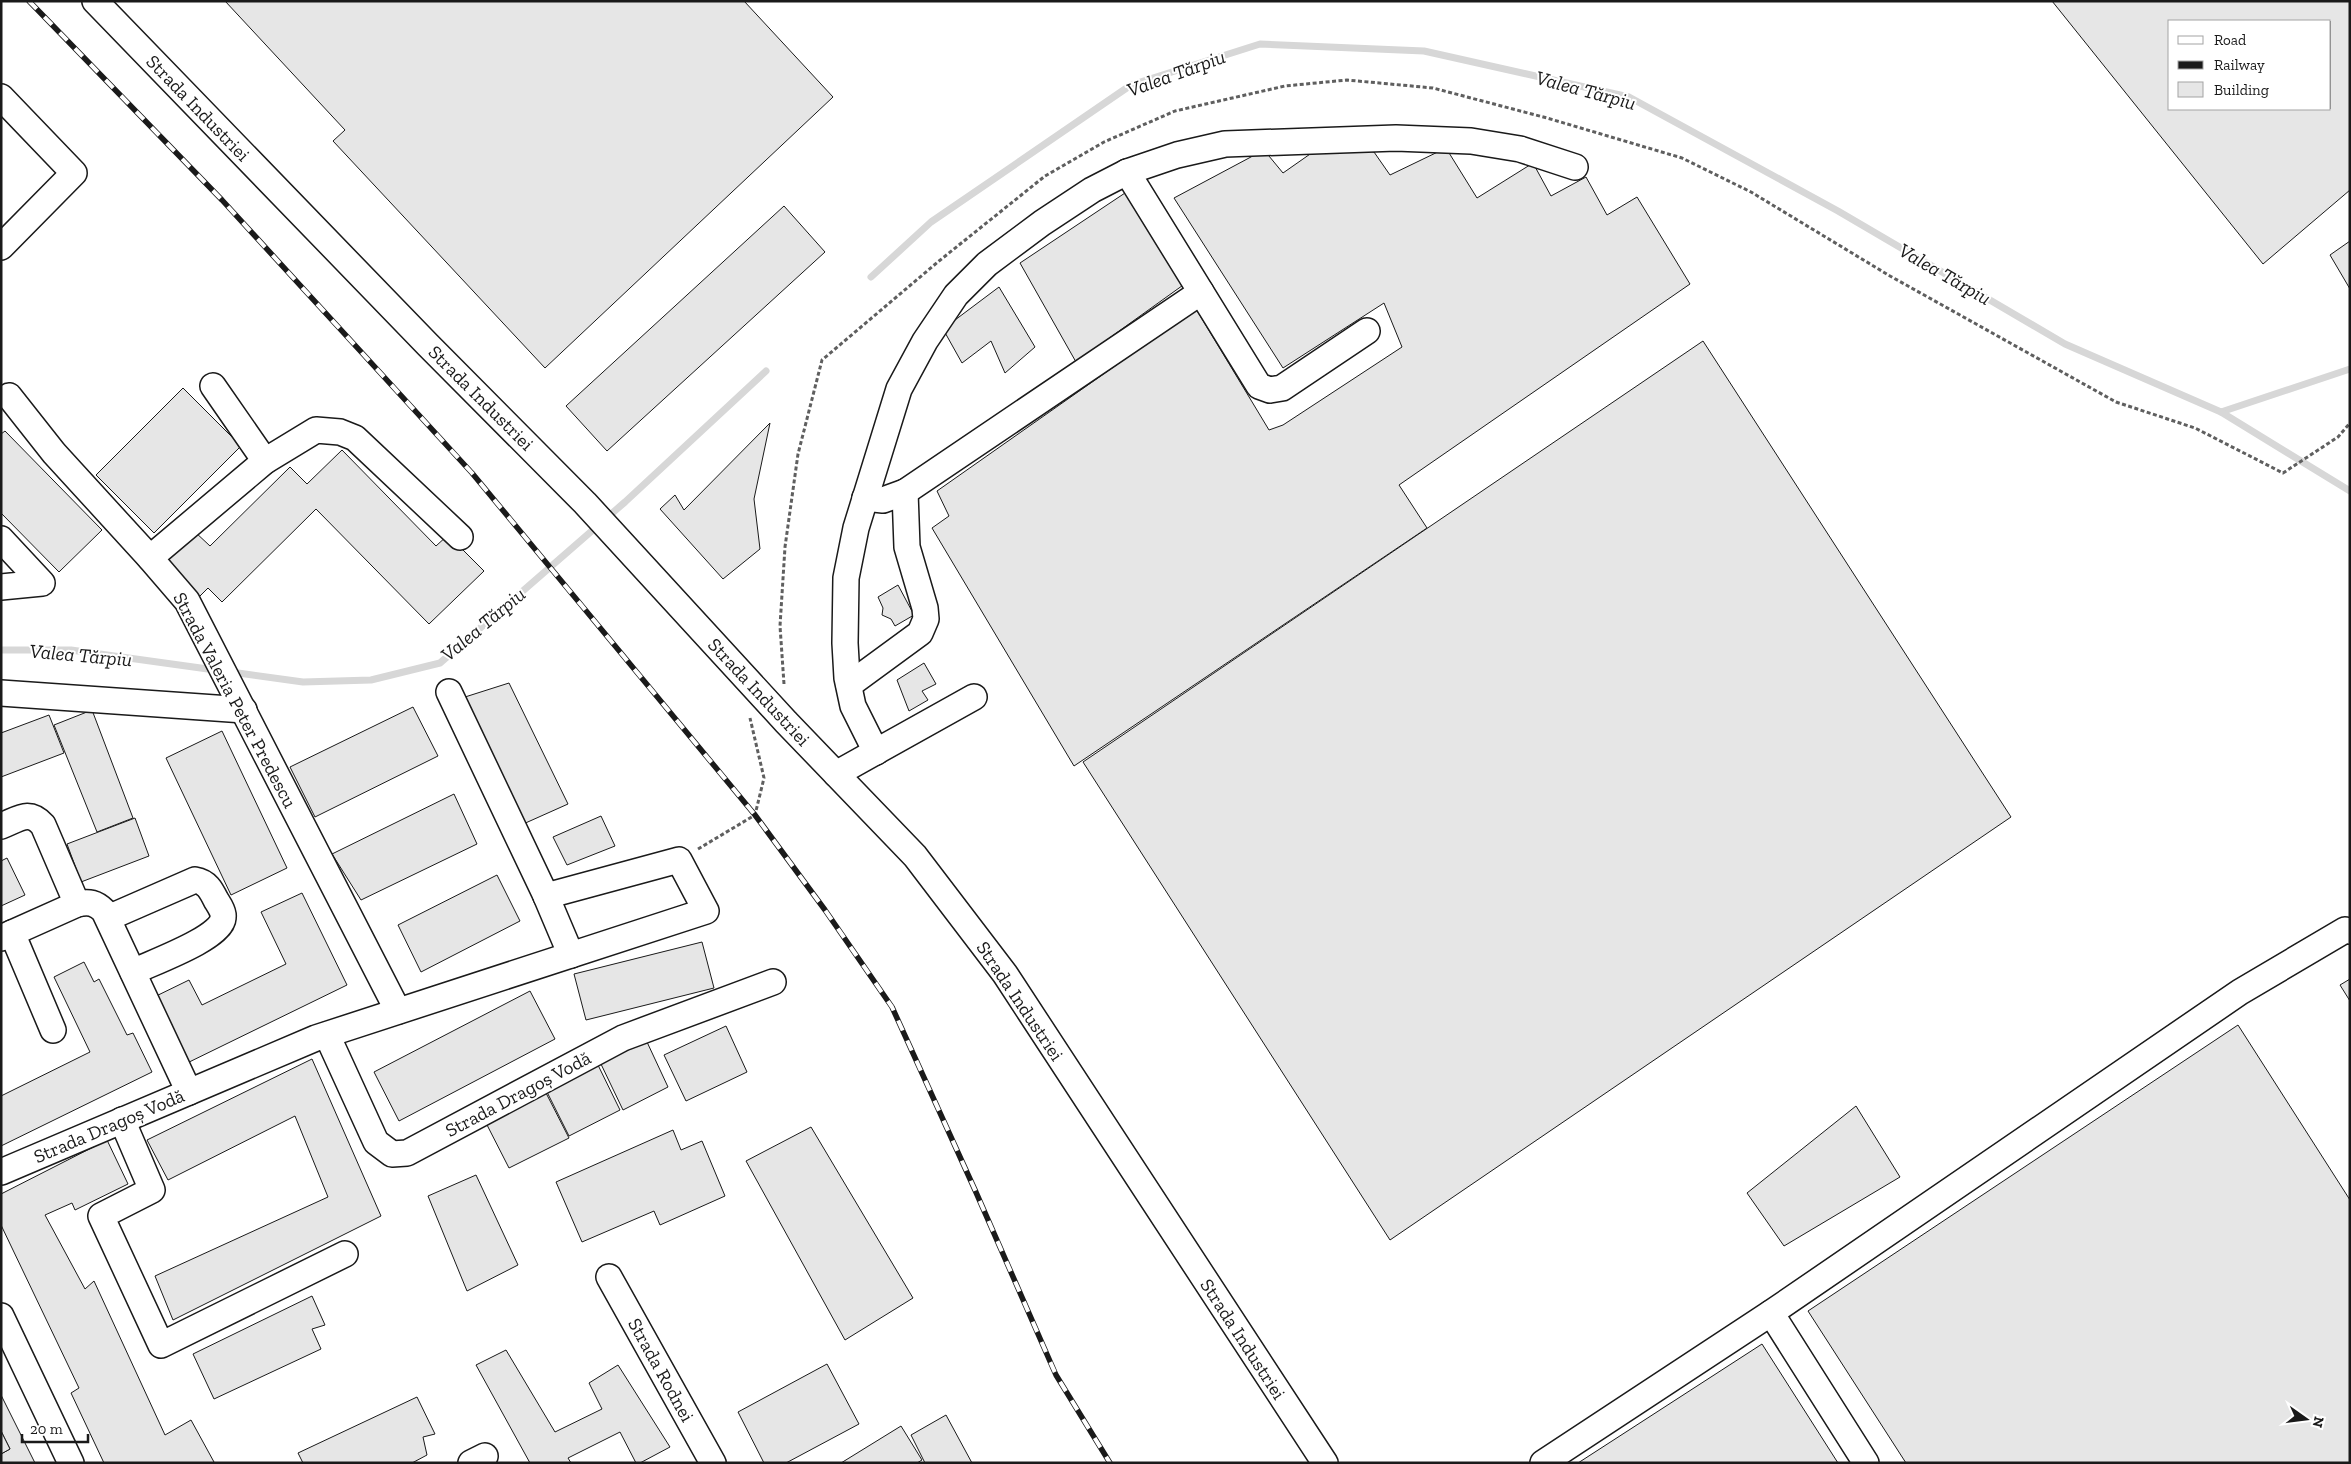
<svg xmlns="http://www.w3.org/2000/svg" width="2351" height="1464" font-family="'Zilla Slab',serif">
  <rect width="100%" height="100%" fill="#fff"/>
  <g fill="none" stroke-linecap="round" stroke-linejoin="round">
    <!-- stream -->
    <g stroke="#d7d7d7" stroke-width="7">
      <path d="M 871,277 L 931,222 L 1131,85 L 1260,44 L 1424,51 L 1629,97 L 1838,211 L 2065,344 L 2221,412 L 2350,369"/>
      <path d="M 2221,412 L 2350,491"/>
      <path d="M 1,650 L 71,650 L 215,670"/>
      <path d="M 231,672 L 303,682 L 371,680 L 440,663 L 625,502 L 766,371"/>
    </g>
  </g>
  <!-- building -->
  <g fill="#e6e6e6" stroke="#1a1a1a" fill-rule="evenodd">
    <path d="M 225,1 L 744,1 L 833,97 L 545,368 L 333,141 L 345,130 Z"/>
    <path d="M 2052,1 L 2350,1 L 2350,190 L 2263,264 ZM 2170,21 L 2330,21 L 2330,109 L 2170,109 Z"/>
    <path d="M 1349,146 L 1374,152 L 1390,175 L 1446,148 L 1477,198 L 1533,163 L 1551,196 L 1586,177 L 1607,215 L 1637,197 L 1690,284 L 1399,485 L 1427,528 L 1074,766 L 932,528 L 949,516 L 937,491 L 1196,309 L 1269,430 L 1283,425 L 1402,347 L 1384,303 L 1283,368 L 1174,198 L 1264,150 L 1283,173 L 1313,152 Z"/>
    <path d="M 1128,191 L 1186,283 L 1076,362 L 1020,263 Z"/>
    <path d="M 784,206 L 825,252 L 607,451 L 566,406 Z"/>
    <path d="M 2350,241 L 2350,289 L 2330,255 Z"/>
    <path d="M 999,287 L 1035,347 L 1005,373 L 991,341 L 962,363 L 943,329 Z"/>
    <path d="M 1703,341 L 2011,817 L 1390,1240 L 1083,762 Z"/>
    <path d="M 183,388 L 241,446 L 154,533 L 96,475 Z"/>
    <path d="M 770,423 L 754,499 L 760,549 L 723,579 L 660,509 L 675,495 L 684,510 Z"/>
    <path d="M 5,431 L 102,530 L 59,572 L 1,513 L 1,434 Z"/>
    <path d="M 342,450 L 436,546 L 448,535 L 484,571 L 429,624 L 316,509 L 222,602 L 208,588 L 195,601 L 159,563 L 194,531 L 210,546 L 290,467 L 307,484 Z"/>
    <path d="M 898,585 L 914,615 L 895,626 L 891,619 L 882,615 L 883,608 L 878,597 Z"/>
    <path d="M 924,663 L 936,684 L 922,691 L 928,700 L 909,711 L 897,680 Z"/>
    <path d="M 509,683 L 568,804 L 521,825 L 465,697 Z"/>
    <path d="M 413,707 L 438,756 L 315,817 L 290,767 Z"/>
    <path d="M 92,710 L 133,818 L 97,832 L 54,725 Z"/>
    <path d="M 49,715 L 64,753 L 1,777 L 1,733 Z"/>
    <path d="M 222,731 L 287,868 L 231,895 L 166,758 Z"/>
    <path d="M 454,794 L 477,844 L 361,900 L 332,854 Z"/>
    <path d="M 601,816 L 615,846 L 567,865 L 553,837 Z"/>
    <path d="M 135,818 L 149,856 L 81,882 L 67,844 Z"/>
    <path d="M 7,858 L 25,895 L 1,906 L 1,861 Z"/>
    <path d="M 497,875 L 520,921 L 421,972 L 398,925 Z"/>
    <path d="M 302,893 L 347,985 L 181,1066 L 148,1000 L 189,980 L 202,1005 L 286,964 L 261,912 Z"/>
    <path d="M 702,942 L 714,988 L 586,1020 L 574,974 Z"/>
    <path d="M 84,962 L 94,982 L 99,979 L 127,1035 L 133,1033 L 152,1072 L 1,1146 L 1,1096 L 90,1052 L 54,977 Z"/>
    <path d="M 2350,979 L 2350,1001 L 2340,985 Z"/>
    <path d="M 530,991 L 555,1039 L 399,1121 L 374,1072 Z"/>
    <path d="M 2238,1025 L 2350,1200 L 2350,1463 L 1906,1463 L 1808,1311 Z"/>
    <path d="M 726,1026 L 747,1072 L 686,1101 L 664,1055 Z"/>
    <path d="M 647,1042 L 668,1087 L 623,1110 L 600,1062 Z"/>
    <path d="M 312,1059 L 381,1216 L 173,1320 L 155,1276 L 328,1197 L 295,1116 L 168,1180 L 147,1140 Z"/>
    <path d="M 596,1061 L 620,1110 L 569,1136 L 545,1088 Z"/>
    <path d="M 545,1091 L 569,1138 L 509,1168 L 485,1121 Z"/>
    <path d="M 1856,1106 L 1900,1177 L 1784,1246 L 1747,1193 Z"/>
    <path d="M 811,1127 L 913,1298 L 845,1340 L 746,1161 Z"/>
    <path d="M 673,1130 L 681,1150 L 702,1141 L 725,1196 L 660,1225 L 654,1211 L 582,1242 L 556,1182 Z"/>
    <path d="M 107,1140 L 128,1184 L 75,1210 L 72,1203 L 45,1215 L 85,1289 L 94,1281 L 165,1435 L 191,1420 L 214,1462 L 212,1463 L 104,1463 L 71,1393 L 79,1388 L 1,1225 L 1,1194 Z"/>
    <path d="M 476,1175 L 518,1265 L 467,1291 L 428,1196 Z"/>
    <path d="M 312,1296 L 325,1325 L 312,1329 L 321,1349 L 214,1399 L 193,1354 Z"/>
    <path d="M 1762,1344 L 1838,1463 L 1578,1463 Z"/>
    <path d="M 506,1350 L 555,1432 L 602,1409 L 589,1383 L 618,1365 L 670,1447 L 640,1463 L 636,1463 L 620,1432 L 568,1458 L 571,1463 L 530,1463 L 476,1365 Z"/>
    <path d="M 827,1364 L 859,1424 L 786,1463 L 764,1463 L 738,1412 Z"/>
    <path d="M 1,1395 L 35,1463 L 1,1463 L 1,1454 L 10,1449 L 1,1431 Z"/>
    <path d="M 417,1397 L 435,1434 L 423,1437 L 427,1455 L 412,1463 L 303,1463 L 298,1453 Z"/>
    <path d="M 946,1415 L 972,1463 L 925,1463 L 911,1435 Z"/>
    <path d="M 901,1426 L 922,1460 L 917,1463 L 841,1463 Z"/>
    <path d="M 1,1431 L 10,1449 L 1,1454 Z"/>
  </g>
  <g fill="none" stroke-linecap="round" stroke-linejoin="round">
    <defs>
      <g id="minor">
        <path d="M 95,1 L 428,345 L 585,503 L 786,722 L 915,856 L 1005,974 L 1325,1463"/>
        <path d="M 1,97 L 74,173 L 1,247"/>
        <path d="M 1127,172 L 1259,386 L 1270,390 L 1282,388 L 1367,331"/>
        <path d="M 213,386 L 265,461"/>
        <path d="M 9,396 L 54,453 L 150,558 L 187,601 L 398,1011"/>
        <path d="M 865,498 L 883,500 L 905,492 L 1201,292"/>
        <path d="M 1,539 L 42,583 L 1,587"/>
        <path d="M 150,558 L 265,461 L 316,430 L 340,432 L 355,438 L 460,537"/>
        <path d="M 849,685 L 920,633 L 926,619 L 925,608 L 907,547 L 905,492"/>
        <path d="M 449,692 L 546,896 L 571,955"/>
        <path d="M 1,693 L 244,710"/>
        <path d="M 876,752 L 853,706 L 847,678 L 845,643 L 846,578 L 856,528 L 899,389 L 925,341 L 956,295 L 987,264 L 1042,223 L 1092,190 L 1127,172 L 1177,155 L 1225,144 L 1396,138 L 1471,141 L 1520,149 L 1575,167"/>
        <path d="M 836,774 L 974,697"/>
        <path d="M 1,826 C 19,819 29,809 43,825 L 77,904"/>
        <path d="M 108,918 L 195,880 C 207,882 211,890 216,900 C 219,905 224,912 223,918 C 222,938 151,963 133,972"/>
        <path d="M 12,933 L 53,1030"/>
        <path d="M 1,938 L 77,904 C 89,901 96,903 104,911 L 189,1092"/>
        <path d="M 327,1035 L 376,1142 L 392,1154 L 407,1153 L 623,1038 L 773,982"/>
        <path d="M 122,1120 L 152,1190 L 101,1216 L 161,1345 L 345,1254"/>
        <path d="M 1,1172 L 316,1038 L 706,911 L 679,860 L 546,896"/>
        <path d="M 609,1277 L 713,1463"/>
        <path d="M 1771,1313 L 1866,1463"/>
        <path d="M 1,1316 L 71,1463"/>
        <path d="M 471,1463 L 485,1456"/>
        <path d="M 1543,1463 L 1771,1313 L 2240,992 L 2345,930 L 2350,931"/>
      </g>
    </defs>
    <!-- minor casing -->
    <use href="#minor" stroke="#1a1a1a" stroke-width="28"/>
    <!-- path -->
    <g stroke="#5f5f5f" stroke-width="3" stroke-dasharray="4 2.5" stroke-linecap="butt">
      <path d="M 784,684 L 780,626 L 785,547 L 798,454 L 822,360 L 939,261 L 1045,176 L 1104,142 L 1175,111 L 1285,86 L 1347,80 L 1433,88 L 1547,118 L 1682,158 L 1751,192 L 1890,276 L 2116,402 L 2195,428 L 2283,473 L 2338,437 L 2350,423"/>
      <path d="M 698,849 L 755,815 L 764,778 L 750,718"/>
    </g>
    <!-- minor -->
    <use href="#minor" stroke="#fff" stroke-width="25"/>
    <defs>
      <path id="rail" d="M 29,1 L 222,200 L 472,473 L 755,815 L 825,910 L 892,1007 L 975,1190 L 1056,1375 L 1110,1463"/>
    </defs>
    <!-- rail casing -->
    <use href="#rail" stroke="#1a1a1a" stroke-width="5.5"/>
    <!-- rail -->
    <use href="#rail" stroke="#fff" stroke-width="4" stroke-dasharray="11" stroke-linecap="butt"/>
  </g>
  <g text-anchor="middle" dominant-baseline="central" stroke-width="4" stroke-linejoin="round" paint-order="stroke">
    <!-- street labels -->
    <g font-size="19" fill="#1a1a1a" stroke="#fff">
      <text transform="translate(198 108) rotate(46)">Strada Industriei</text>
      <text transform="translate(481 398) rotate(45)">Strada Industriei</text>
      <text transform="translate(759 692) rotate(47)">Strada Industriei</text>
      <text transform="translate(235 700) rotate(62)">Strada Valeria Peter Predescu</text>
      <text transform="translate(1020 1001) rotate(56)">Strada Industriei</text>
      <text transform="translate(518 1094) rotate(-28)">Strada Dragoș Vodă</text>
      <text transform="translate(109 1126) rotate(-23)">Strada Dragoș Vodă</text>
      <text transform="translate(1243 1339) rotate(57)">Strada Industriei</text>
      <text transform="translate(661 1370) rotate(61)">Strada Rodnei</text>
    </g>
    <!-- water labels -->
    <g font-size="20" font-style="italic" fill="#1a1a1a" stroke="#fff">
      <text transform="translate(1176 73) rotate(-20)">Valea Tărpiu</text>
      <text transform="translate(1586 90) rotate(15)">Valea Tărpiu</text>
      <text transform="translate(1945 274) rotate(30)">Valea Tărpiu</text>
      <text transform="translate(483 624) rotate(-40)">Valea Tărpiu</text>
      <text transform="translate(81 655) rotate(5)">Valea Tărpiu</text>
    </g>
  </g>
  <!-- border -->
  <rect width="2351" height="1464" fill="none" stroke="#1a1a1a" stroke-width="5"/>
  <!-- legend -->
  <rect x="2168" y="20" width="162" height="90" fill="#ffffff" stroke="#a3a3a3"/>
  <rect x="2178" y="36" width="25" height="8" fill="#ffffff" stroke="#a3a3a3"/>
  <text x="2214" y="45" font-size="15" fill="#1a1a1a">Road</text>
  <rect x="2178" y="61" width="25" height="8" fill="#1a1a1a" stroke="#a3a3a3"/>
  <text x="2214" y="70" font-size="15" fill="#1a1a1a">Railway</text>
  <rect x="2178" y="82" width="25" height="15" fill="#e6e6e6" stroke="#a3a3a3"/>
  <text x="2214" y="95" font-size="15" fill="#1a1a1a">Building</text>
  <!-- north arrow -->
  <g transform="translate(2306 1419) rotate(104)" stroke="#ffffff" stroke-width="4" paint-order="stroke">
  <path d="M0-4L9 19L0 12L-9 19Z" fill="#1a1a1a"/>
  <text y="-8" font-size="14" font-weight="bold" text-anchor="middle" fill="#1a1a1a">N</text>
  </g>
  <!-- scale -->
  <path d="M22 1434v8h66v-8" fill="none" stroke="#1a1a1a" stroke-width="2.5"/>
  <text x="30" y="1434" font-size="15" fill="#1a1a1a" stroke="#ffffff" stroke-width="4" paint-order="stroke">20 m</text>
</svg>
